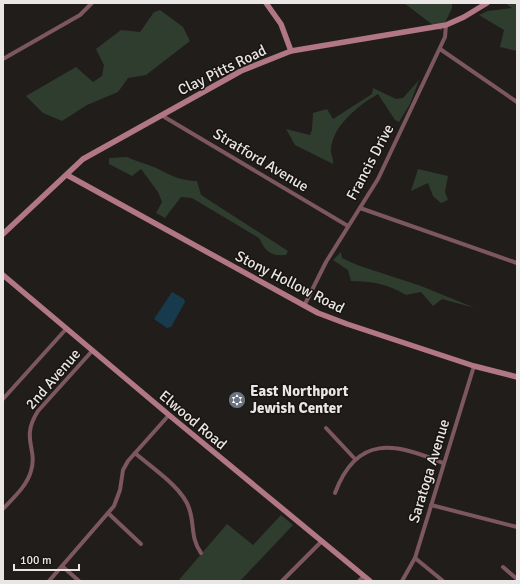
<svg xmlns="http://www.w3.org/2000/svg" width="520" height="584" font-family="Signika,sans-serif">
  <rect width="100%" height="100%" fill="#211d1b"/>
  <!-- green -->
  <g fill="#2f3d2e">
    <path d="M 404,3 L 452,3 L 452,8 L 441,31 Z"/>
    <path d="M 505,3 L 517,3 L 517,51 L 500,47 L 504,30 L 479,15 L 488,11 L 512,8 Z"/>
    <path d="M 160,10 L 183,27 L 190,41 L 146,75 L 128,78 L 118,92 L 87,105 L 62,121 L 43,113 L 26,96 L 76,67 L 93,82 L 102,76 L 104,65 L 96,49 L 121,30 L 140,32 L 154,12 Z"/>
    <path d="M 419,80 L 410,104 L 399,122 L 395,120 L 378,94 C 359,105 333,125 331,149 C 330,154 334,158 333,164 L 295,145 L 286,129 L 310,135 L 312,130 L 313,113 L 327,109 L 333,119 L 372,94 L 373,88 L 396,99 L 403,98 Z"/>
    <path d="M 127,157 C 137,162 145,163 154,167 C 168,174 180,181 197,181 L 201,195 L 288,251 L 286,255 C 270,256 266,252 259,238 L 192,198 L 181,197 L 165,218 L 156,213 L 162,202 L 158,192 L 141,169 L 132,176 L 109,164 L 109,158 Z"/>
    <path d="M 418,169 L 448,176 L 445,192 L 448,200 L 441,203 L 433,196 L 428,183 L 411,191 Z"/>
    <path d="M 341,252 L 342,258 L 357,265 L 421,286 L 475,308 L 442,299 L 433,306 L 421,292 L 406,295 C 388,284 372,281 351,281 L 348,270 L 333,260 Z"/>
    <path d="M 281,515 L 293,525 L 240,581 L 178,581 L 227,524 L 253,545 Z"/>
  </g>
  <!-- water -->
  <path fill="#173b4c" d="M 172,292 L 184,299 L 185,302 L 171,327 L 167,328 L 154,319 Z"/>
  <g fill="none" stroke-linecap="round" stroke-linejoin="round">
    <!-- street -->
    <g stroke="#7c575f" stroke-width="4">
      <path d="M 440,49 L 517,102"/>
      <path d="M 3,59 L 80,15 L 92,3"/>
      <path d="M 161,115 L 348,226"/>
      <path d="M 360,208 L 517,263"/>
      <path d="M 304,306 L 326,262 L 378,179 L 445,37 L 446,25"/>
      <path d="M 3,399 L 67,328"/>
      <path d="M 326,428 L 355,459"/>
      <path d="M 135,453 C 152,468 182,487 189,508 C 195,525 190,537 201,553"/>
      <path d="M 335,493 C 357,434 395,443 443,463"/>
      <path d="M 431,505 L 517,527"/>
      <path d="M 3,509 C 13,498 27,486 31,471 C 38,448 20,439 38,411 L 93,350"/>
      <path d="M 108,513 L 141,544"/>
      <path d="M 415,558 L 443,581"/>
      <path d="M 62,566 L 79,581"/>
      <path d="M 503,567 L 517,579"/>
      <path d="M 49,581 L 114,506 L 120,490 L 123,470 L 128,461 L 169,415"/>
      <path d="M 282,581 L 322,541"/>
      <path d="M 359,581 L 364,576"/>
      <path d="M 402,581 L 415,558 L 474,366"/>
    </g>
    <!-- secondary -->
    <g stroke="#b27784" stroke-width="5.5">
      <path d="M 266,3 L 281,24 L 291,51"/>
      <path d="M 67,175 L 318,313 L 347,324 L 474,366 L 517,377"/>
      <path d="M 3,234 L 83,159 L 241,71 L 291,51 L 446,25 L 464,17 L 487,3"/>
      <path d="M 3,275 L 169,415 L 370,581"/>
    </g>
  </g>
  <!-- icons -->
  <defs>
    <symbol id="synagogue-disc" viewBox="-11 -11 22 22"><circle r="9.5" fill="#6b7280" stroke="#181412"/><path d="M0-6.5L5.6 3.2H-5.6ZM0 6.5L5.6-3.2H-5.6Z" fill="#fff"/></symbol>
  </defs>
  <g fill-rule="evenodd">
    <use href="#synagogue-disc" x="227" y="390" width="20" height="20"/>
  </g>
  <g text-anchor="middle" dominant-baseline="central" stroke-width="3" stroke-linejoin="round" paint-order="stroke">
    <!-- street labels -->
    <g font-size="15" fill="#e9e6e5" stroke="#181412">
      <text transform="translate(222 70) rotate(-26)">Clay Pitts Road</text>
      <text transform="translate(261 160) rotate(31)">Stratford Avenue</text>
      <text transform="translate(370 162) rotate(-62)">Francis Drive</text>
      <text transform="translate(290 282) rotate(27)">Stony Hollow Road</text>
      <text transform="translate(53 379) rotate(-49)">2nd Avenue</text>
      <text transform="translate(193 420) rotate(40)">Elwood Road</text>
      <text transform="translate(429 471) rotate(-73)">Saratoga Avenue</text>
    </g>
    <!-- poi labels -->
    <g font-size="15" font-weight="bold" fill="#e9e6e5" stroke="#181412" text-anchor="start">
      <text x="250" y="391">East Northport<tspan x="250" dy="17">Jewish Center</tspan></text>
    </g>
  </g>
  <!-- border -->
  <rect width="520" height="584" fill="none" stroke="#e9e6e5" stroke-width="8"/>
  <!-- scale -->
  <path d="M14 564v6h65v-6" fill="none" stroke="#e9e6e5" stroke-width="2"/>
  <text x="20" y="564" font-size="12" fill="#e9e6e5" stroke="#181412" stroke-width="3" paint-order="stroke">100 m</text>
</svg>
